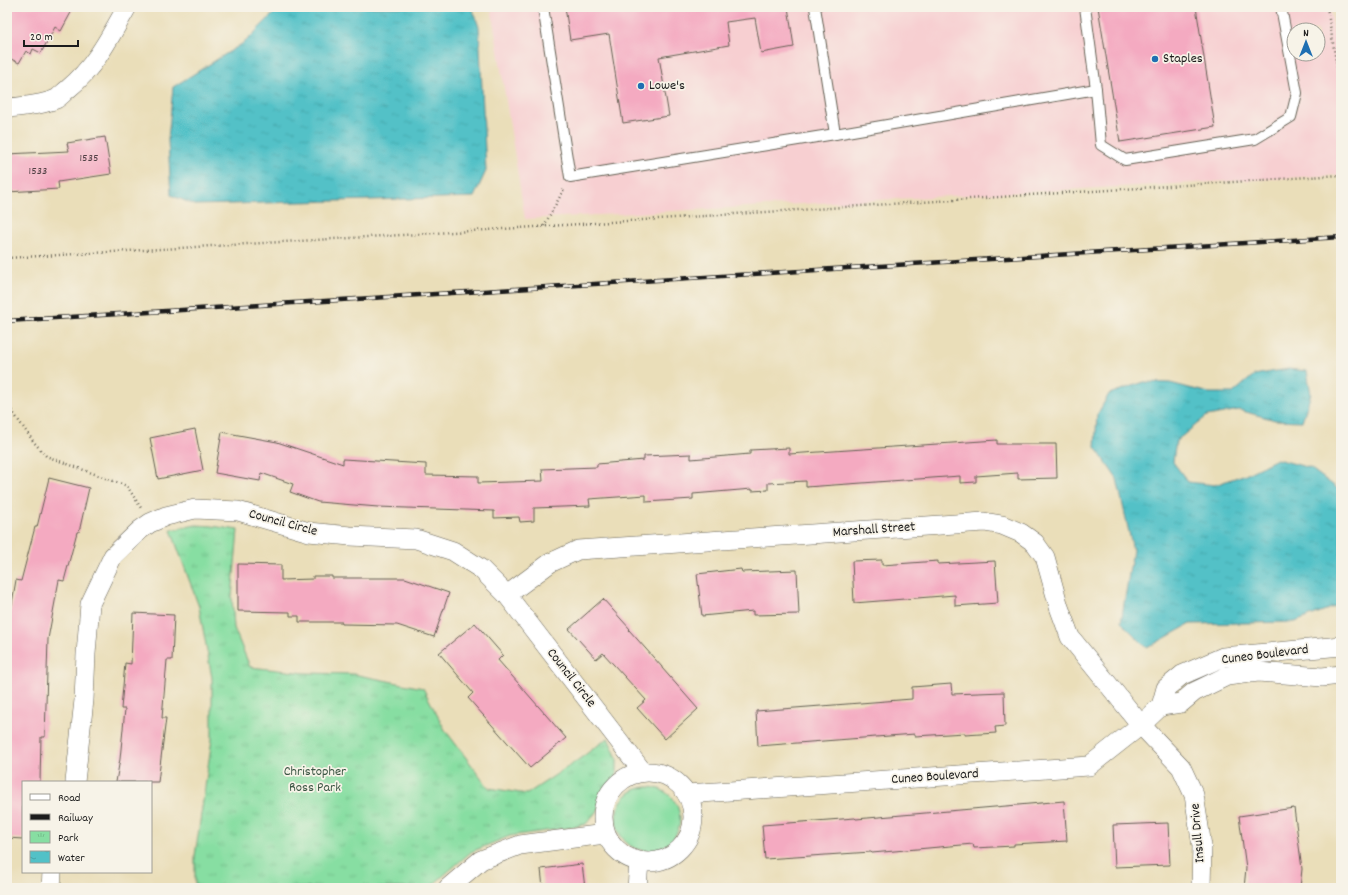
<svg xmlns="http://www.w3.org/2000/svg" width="1348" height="895" font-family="Dekko,sans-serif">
  <defs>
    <pattern id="park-tufts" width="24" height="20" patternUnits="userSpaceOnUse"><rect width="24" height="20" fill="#87dea2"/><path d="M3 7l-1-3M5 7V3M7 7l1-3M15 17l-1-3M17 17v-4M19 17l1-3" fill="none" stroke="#74be8b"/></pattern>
    <pattern id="water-ripples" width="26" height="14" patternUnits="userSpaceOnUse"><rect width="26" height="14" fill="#52c1c7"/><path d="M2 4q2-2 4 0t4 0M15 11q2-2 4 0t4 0" fill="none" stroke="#47a5aa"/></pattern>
  </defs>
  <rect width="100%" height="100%" fill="#f7f3e8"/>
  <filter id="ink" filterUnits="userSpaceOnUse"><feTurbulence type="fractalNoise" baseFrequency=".025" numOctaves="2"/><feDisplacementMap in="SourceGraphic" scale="8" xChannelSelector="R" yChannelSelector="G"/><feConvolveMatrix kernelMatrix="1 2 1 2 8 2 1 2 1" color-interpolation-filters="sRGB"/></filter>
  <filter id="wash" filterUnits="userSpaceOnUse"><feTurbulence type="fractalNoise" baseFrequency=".012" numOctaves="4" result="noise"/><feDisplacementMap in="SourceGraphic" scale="16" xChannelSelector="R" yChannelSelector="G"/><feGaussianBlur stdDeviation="0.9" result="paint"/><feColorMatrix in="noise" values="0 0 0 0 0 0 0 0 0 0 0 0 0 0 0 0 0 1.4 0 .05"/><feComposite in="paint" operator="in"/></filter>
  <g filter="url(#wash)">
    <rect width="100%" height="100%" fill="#eadeb9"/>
    <!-- built -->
    <path fill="#f7cfd1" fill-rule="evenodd" d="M 491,7 L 1330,7 L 1341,79 L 1341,175 L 525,219 ZM 1294,30 L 1318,30 L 1318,54 L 1294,54 Z"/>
    <!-- green -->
    <circle fill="#87dea2" stroke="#527d5f" cx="648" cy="819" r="32"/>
    <!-- park -->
    <path fill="url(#park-tufts)" stroke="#527d5f" d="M 196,525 L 212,526 L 238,530 L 232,597 L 234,628 L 250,667 L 305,673 L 353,674 L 423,688 L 445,730 L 489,788 L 527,794 L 578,760 L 608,738 L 617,758 L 617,773 L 615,782 L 605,795 L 596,812 L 586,824 L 574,827 L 510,836 L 471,852 L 429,888 L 195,888 L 195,856 L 212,739 L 212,678 L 199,607 L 171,530 Z"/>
    <!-- water -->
    <g fill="url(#water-ripples)" stroke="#376e72">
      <path d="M 280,7 L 472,7 L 479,27 L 486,171 L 474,197 L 195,205 L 171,195 L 168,140 L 173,87 L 245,42 Z"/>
      <path d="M 1288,369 L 1307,371 L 1311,394 L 1302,421 L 1275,420 L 1239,410 L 1207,416 L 1176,441 L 1173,462 L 1188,482 L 1215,485 L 1249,473 L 1277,459 L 1310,468 L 1337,488 L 1341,493 L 1341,604 L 1295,622 L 1190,624 L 1147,648 L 1121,622 L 1133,550 L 1117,479 L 1095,447 L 1097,415 L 1109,394 L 1144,382 L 1170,383 L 1209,393 L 1233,393 L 1254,375 Z"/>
    </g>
    <g id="blocks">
      <!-- building -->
      <g fill="#f4aac1">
        <path d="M 7,7 L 74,7 L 61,31 L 55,27 L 41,53 L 33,49 L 31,54 L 26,51 L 19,63 L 7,57 Z"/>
        <path d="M 565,7 L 788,7 L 794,47 L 761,53 L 755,18 L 726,22 L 729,45 L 659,57 L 669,116 L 623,123 L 609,34 L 570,40 Z"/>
        <path d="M 1098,7 L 1196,7 L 1215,127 L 1120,142 Z"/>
        <path d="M 105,137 L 111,174 L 58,182 L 59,189 L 7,192 L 7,154 L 69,151 L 67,143 Z"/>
        <path d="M 195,429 L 203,470 L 158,479 L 150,438 Z"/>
        <path d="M 222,432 L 277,442 L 343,464 L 343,459 L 426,464 L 426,475 L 478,476 L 478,483 L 543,481 L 542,469 L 597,467 L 597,464 L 644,460 L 644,456 L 691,454 L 691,459 L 750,454 L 750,450 L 789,448 L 789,454 L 997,440 L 997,444 L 1056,444 L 1057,478 L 1018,479 L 1018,473 L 976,476 L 976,482 L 960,483 L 960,476 L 806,487 L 806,481 L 768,483 L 768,490 L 752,491 L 752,489 L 693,494 L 693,499 L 646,502 L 646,495 L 589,499 L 590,506 L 534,508 L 534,521 L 520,522 L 519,517 L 494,518 L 494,511 L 378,507 L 318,502 L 290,492 L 293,484 L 261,473 L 260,481 L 215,473 Z"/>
        <path d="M 49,478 L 89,488 L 79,532 L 77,532 L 64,581 L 59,580 L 48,639 L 45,737 L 41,737 L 40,782 L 23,782 L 23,839 L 7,838 L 7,632 L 16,580 L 21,581 L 35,527 L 37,527 Z"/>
        <path d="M 882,560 L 882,565 L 938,561 L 938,564 L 995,561 L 998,603 L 955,606 L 955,595 L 854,603 L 852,561 Z"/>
        <path d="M 238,564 L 281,565 L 281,580 L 313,579 L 313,576 L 332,576 L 332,578 L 405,578 L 449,593 L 434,637 L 397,625 L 342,624 L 342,622 L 299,622 L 299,616 L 290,616 L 290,612 L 238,611 Z"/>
        <path d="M 741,569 L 742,572 L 797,570 L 799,614 L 753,615 L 753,611 L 702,616 L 697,574 Z"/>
        <path d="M 603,599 L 630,629 L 629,630 L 662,667 L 662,668 L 698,709 L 665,739 L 637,708 L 646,700 L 603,653 L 596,659 L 569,629 Z"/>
        <path d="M 133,613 L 174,615 L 172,660 L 167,660 L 162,718 L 166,718 L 158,782 L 116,782 L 120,759 L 125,709 L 121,709 L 125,663 L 131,664 Z"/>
        <path d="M 475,623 L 503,655 L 498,660 L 566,738 L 530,768 L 468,698 L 473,693 L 439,653 Z"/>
        <path d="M 951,684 L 952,694 L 1004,692 L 1005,726 L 995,727 L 996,733 L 965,735 L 965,733 L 915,736 L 915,734 L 758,746 L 756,711 L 912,699 L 912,687 Z"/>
        <path d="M 1064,801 L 1067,841 L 1014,844 L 1014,846 L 974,848 L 973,844 L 872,853 L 871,852 L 765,859 L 762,825 L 855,818 L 856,819 Z"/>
        <path d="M 1294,808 L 1302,869 L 1300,888 L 1244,888 L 1246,868 L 1239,816 Z"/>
        <path d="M 1168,823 L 1170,865 L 1115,867 L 1113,825 Z"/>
        <path d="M 582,864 L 585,888 L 543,888 L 541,869 Z"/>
      </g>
    </g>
  </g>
  <g filter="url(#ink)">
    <use href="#blocks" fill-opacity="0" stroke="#646053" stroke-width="1"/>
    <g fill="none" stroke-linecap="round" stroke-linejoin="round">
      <defs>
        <g id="service">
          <path d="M 543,7 L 570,177 L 835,134"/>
          <path d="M 815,7 L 835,134 L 1096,89 L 1085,7"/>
          <path d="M 1096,89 L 1101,145 L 1125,160 L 1255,139 L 1291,117 L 1297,93 L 1281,7"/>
        </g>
        <g id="minor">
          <path d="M 7,108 C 20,107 44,104 56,99 C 60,97 64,92 68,89 C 95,67 110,37 127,7"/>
          <path d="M 507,595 L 550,563 L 578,550 L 984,522 L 1002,525 L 1021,533 L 1035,543 L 1045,557 L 1059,607 L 1070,637 L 1141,725 L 1181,767 L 1194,795 L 1202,846 L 1201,888"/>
          <path d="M 1341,646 L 1223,657 L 1182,675 L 1166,688 L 1161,706 L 1181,703 L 1194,692 L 1227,676 L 1258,672 L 1322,677 L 1341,675"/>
          <circle cx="648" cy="817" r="45"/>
          <path d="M 75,782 L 84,700 L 86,654 L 90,604 L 113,556 L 140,530 L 150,523 L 166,516 L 195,509 L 238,511 L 309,532 L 350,536 L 416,539 L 453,551 L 481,569 L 507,595 L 643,772"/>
          <path d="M 687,794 L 1089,766 L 1141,725 L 1161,706"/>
          <path d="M 51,888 L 52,872"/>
          <path d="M 448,888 L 481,860 L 520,845 L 605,834"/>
          <path d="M 637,888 L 639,862"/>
        </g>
      </defs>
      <!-- service casing -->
      <use href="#service" stroke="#646053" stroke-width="12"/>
      <!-- minor casing -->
      <use href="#minor" stroke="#646053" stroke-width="20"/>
      <!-- path -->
      <g stroke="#646053" stroke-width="2.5" stroke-dasharray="1 3" stroke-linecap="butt">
        <path d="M 1327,7 L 1341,91"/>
        <path d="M 544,226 L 564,189"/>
        <path d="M 7,258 L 487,230 L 1341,175"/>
        <path d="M 7,404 L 33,441 L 46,456 L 127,486 L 141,508"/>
      </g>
      <!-- service -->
      <use href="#service" stroke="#fff" stroke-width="10"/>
      <!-- minor -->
      <use href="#minor" stroke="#fff" stroke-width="19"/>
      <defs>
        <path id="rail" d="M 7,321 L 1341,237"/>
      </defs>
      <!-- rail casing -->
      <use href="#rail" stroke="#1c1c1c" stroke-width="4.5"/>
      <!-- rail -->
      <use href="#rail" stroke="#f7f3e8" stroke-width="3" stroke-dasharray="9" stroke-linecap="butt"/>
    </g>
  </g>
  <!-- markers -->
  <g fill="#1f6fb2" stroke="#f7f3e8" stroke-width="1.5">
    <circle cx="1155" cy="59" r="4"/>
    <circle cx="641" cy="86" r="4"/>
  </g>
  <g text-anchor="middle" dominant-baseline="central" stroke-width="3.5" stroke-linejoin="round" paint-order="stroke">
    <!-- number labels -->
    <g font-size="12" fill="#524045">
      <text x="89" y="158">1535</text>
      <text x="38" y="171">1533</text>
    </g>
    <!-- poi labels -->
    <g font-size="14" fill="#1c1c1c" stroke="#f7f3e8" text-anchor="start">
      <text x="1163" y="59">Staples</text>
      <text x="649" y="86">Lowe's</text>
    </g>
    <!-- street labels -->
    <g font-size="14" fill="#1c1c1c" stroke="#f7f3e8">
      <text transform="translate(283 523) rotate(15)">Council Circle</text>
      <text transform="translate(874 530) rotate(-4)">Marshall Street</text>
      <text transform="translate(1265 655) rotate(-7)">Cuneo Boulevard</text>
      <text transform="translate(571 678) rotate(52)">Council Circle</text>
      <text transform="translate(935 777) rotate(-4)">Cuneo Boulevard</text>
      <text transform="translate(1198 833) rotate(-95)">Insull Drive</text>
    </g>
    <!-- park labels -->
    <g font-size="14" fill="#3c5644" stroke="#f7f3e8">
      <text x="315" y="772">Christopher<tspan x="315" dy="16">Ross Park</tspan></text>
    </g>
  </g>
  <!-- margin -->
  <rect width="1348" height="895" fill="none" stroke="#f7f3e8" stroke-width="24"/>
  <!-- legend -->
  <rect x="22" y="781" width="130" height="92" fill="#f7f3e8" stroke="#9f9d96"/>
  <rect x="30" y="794" width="20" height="6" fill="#ffffff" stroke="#9f9d96"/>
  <text x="58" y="801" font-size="12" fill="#1c1c1c">Road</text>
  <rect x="30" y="814" width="20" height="6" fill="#1c1c1c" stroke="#9f9d96"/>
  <text x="58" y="821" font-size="12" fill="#1c1c1c">Railway</text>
  <rect x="30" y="831" width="20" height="12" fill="url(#park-tufts)" stroke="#9f9d96"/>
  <text x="58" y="841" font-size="12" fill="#1c1c1c">Park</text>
  <rect x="30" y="851" width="20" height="12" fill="url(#water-ripples)" stroke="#9f9d96"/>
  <text x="58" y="861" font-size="12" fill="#1c1c1c">Water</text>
  <!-- north arrow -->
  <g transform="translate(1306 42)"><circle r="19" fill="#f7f3e8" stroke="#9f9d96"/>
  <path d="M0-3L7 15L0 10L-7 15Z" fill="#1f6fb2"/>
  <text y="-6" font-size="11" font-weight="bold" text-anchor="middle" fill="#1c1c1c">N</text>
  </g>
  <!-- scale -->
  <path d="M24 40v6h54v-6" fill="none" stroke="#1c1c1c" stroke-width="2"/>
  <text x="30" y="40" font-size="12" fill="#1c1c1c" stroke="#f7f3e8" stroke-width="3" paint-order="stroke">20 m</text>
</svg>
